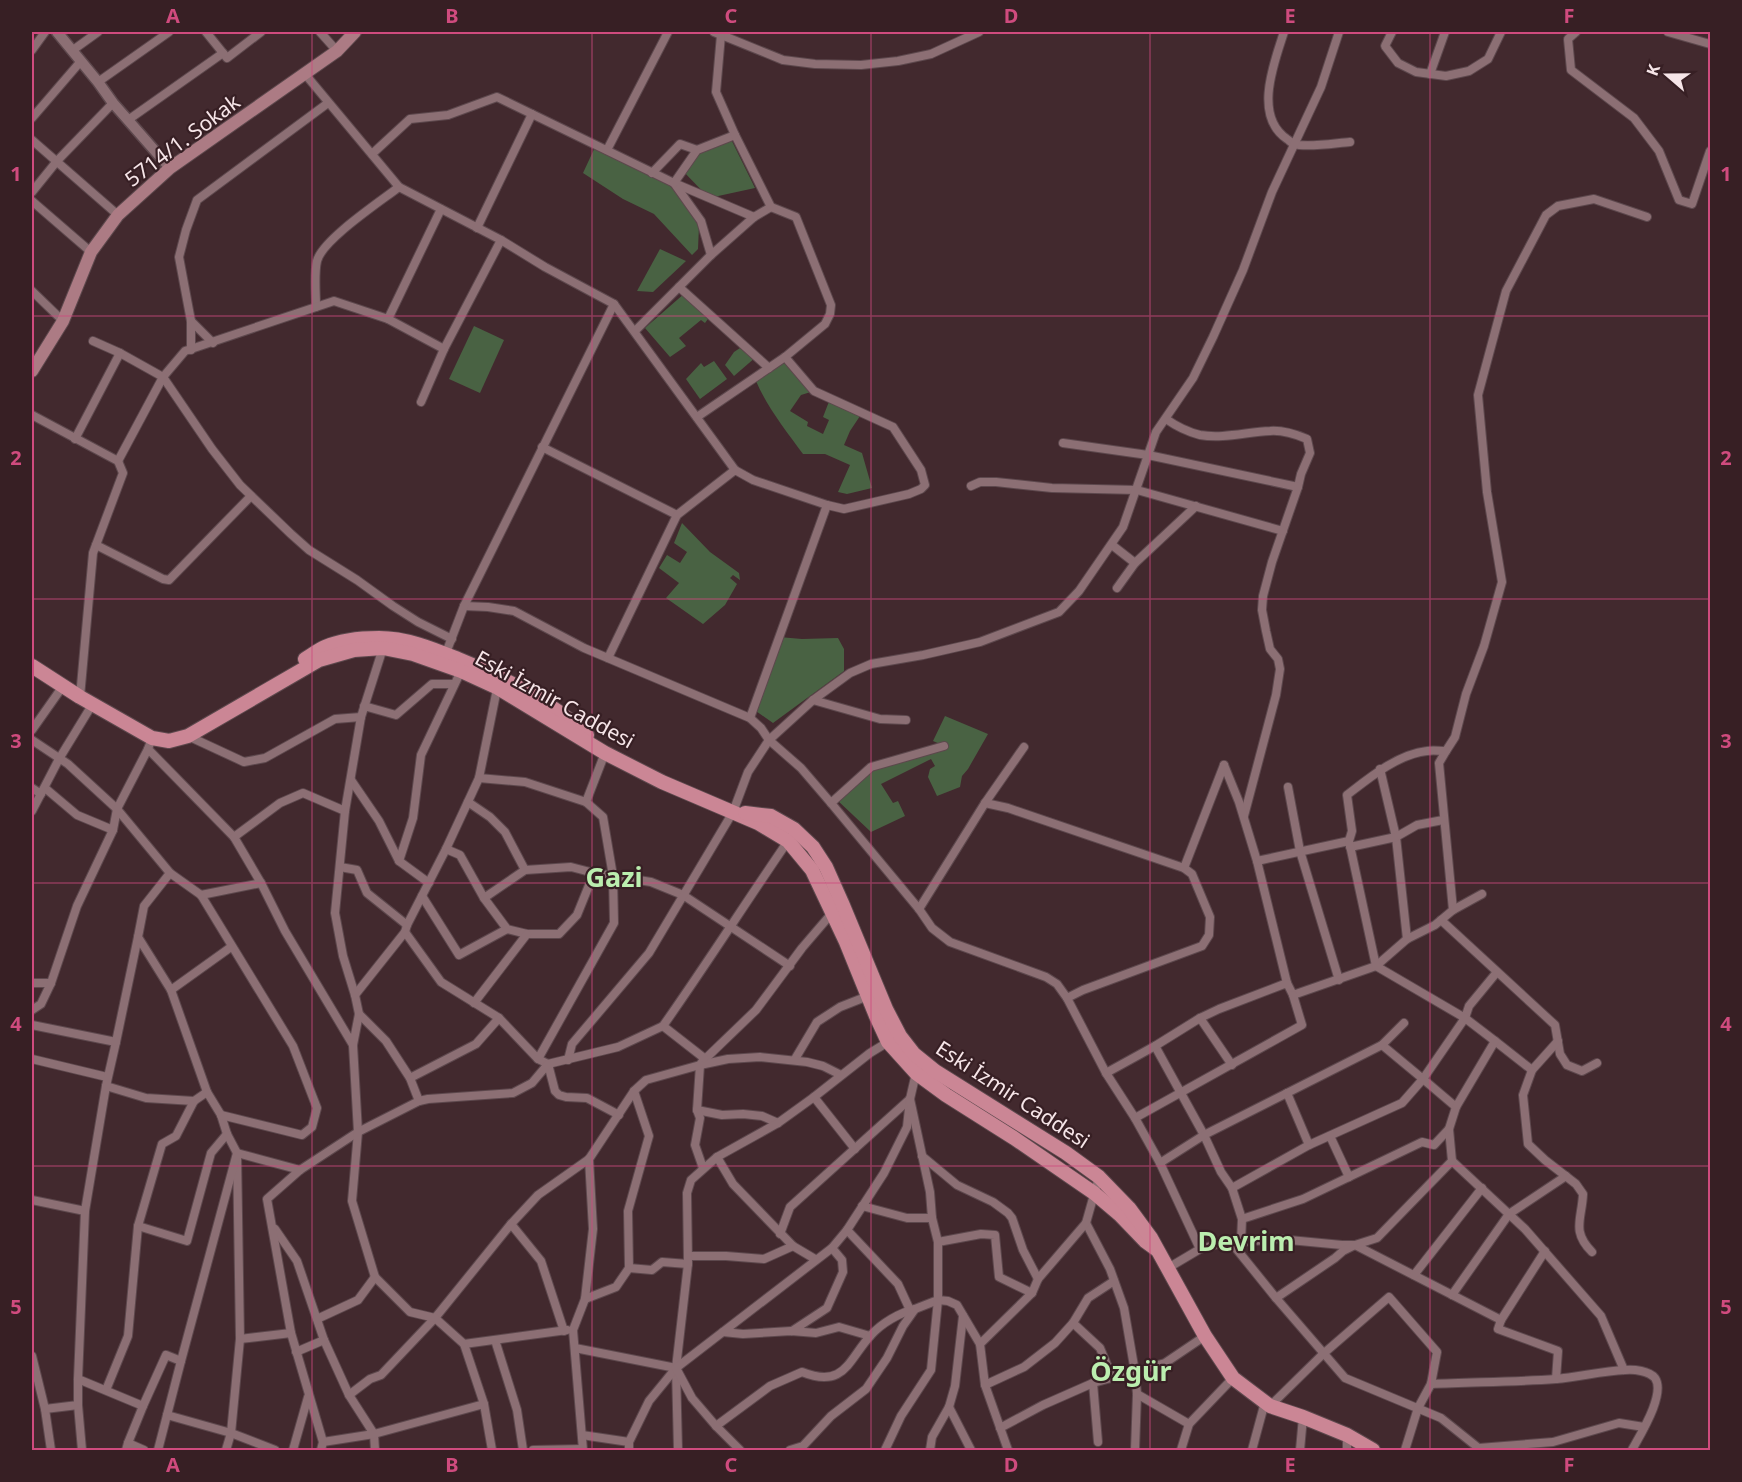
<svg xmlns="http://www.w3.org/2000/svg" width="1742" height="1482" font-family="'Noto Sans',sans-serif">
  <rect width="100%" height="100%" fill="#42292e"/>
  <!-- green -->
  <g fill="#496243">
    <path d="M 730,137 L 755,188 L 709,198 L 682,170 L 697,150 Z"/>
    <path d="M 596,145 L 674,183 L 699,226 L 698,249 L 692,255 L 654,214 L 623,199 L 583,173 Z"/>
    <path d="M 660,249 L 686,261 L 653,292 L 637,291 Z"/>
    <path d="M 685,293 L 710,316 L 705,323 L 701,320 L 679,338 L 686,346 L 670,357 L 645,328 Z"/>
    <path d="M 474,326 L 504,340 L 480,393 L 449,379 Z"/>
    <path d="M 743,346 L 756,357 L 734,376 L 725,365 L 734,352 Z"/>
    <path d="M 785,357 L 814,391 L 801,395 L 790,411 L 808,422 L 807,426 L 823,434 L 829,420 L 823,417 L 830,399 L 862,413 L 850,431 L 844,445 L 862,453 L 872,488 L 847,494 L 838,492 L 850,465 L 825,454 L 803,454 C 786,431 767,407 756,381 Z"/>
    <path d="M 714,361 L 727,379 L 700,399 L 686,379 L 701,363 L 704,367 Z"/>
    <path d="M 682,523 L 710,552 L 739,573 L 740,580 L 733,575 L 730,578 L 737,584 L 725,605 L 703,624 L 666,598 L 679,583 L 659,568 L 667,555 L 680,563 L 687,552 L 674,543 Z"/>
    <path d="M 779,637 L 802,639 L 838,638 L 844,649 L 844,671 L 773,723 L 753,709 Z"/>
    <path d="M 945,716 L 988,734 L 968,769 L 962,776 L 960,787 L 937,796 L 928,777 L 930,769 L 935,766 L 931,759 L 881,784 L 893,803 L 898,801 L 905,816 L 871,832 L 836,799 L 871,767 L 942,745 L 933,741 Z"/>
  </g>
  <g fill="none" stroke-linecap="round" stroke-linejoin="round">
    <defs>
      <g id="minor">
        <path d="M 206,32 L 227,58 L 261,32"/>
        <path d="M 320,32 L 337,51"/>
        <path d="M 714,32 L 783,60 L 815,64 L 861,65 L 898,61 L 931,54 L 979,32"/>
        <path d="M 1284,32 C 1274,63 1253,116 1287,139 C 1289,140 1291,143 1294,144 C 1307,148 1336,143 1350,142"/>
        <path d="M 1392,32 L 1385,46 L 1398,63 L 1416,72 L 1446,76 L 1469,71 L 1488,59 L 1501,32"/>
        <path d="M 1576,32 L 1568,39 L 1571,70 L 1634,118 L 1659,151 L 1679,200 L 1692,204 L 1710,151"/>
        <path d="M 1668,32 L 1710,44"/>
        <path d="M 32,50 L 45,32"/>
        <path d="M 73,50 L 98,32"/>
        <path d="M 305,74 L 399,187 L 501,240 L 545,267 L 614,304 L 735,470"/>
        <path d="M 1430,74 L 1445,32"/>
        <path d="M 98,82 L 169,32"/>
        <path d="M 32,118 L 81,61"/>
        <path d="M 128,120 L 223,53"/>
        <path d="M 32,140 L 118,215"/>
        <path d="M 607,150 L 668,32"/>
        <path d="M 372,154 L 410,119 L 448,115 L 497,97 L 674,183 L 754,217"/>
        <path d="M 652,173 L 680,144 L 697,150"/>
        <path d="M 674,183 L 701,221 L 711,255 L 754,217 L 771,207"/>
        <path d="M 674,183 L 697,150 L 735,135"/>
        <path d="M 399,187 C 381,201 322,240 317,261 C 314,274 316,293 316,307 L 185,351 L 163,377 L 212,449 L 240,485 L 291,534 L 309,550 L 357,580 L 393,606 L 418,622 L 452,639"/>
        <path d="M 32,192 L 57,161 L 113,103"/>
        <path d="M 32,201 L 91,252"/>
        <path d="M 477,228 L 532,114"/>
        <path d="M 679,287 L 769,368"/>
        <path d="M 32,291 L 63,321"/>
        <path d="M 316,307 L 334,301 L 388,319 L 444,349"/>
        <path d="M 388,319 L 441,209"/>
        <path d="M 191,321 L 213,343"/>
        <path d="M 635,331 L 711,255"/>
        <path d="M 93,341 L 120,353 L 163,377 L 118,461"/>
        <path d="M 191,350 L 191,321 L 179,257 L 186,230 L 197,200 L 328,103"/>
        <path d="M 421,402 L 444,349 L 501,240"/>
        <path d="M 32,415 L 118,461 L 123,473 L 93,553 L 80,697"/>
        <path d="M 697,417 L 785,357 L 825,324 L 830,314 L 831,305 L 796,217 L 771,207 L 735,135 L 716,92 L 721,35"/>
        <path d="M 1166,419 C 1176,426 1188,432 1200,435 C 1223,439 1247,432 1270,431 C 1283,430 1295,434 1307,439 L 1310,453 L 1301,474 L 1298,487 L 1272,562 L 1263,596 L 1262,610 L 1266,631 L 1270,649 L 1278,659 L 1280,669 L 1276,695 L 1244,816"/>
        <path d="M 75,439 L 120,353"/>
        <path d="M 1063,443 L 1148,455 L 1298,487"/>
        <path d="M 542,447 L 677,515"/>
        <path d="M 971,486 L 980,482 L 996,482 L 1052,488 L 1137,490 L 1283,531"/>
        <path d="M 96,545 L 163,579 L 169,580 L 251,496"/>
        <path d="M 1112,545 L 1135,563"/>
        <path d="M 1117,588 L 1135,563 L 1196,506"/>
        <path d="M 464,606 L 488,607 L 514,611 L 584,648 L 750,718 L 761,728 L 769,740 L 801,768 L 831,803 L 919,909 L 932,928 L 950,942 L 1046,977 L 1057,984 L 1067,998 L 1106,1073 L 1135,1118 L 1160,1163 L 1200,1249"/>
        <path d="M 444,658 L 464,606 L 614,304"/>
        <path d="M 608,658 L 677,515 L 735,470 L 753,480 L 827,505 L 844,509 L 909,494 L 921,489 L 925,485 L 921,470 L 893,427 L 814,391 L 785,357"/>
        <path d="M 813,700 L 880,719 L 906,720"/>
        <path d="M 364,706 L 396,715 L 432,684 L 454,684"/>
        <path d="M 750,718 L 827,505"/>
        <path d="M 32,730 L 63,686"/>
        <path d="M 188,736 L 244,762 L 265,758 L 335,719 L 361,717"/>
        <path d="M 152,738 L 148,749 L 234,837 L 261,883 L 285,931 L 353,1045"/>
        <path d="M 32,740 L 68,764 L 117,809 L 170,873 L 144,906 L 138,937 L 171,990 L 207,1092 L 221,1115 L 227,1134 L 237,1153 L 240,1339 L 231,1433 L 226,1450"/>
        <path d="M 1446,751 L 1439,763 L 1453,910"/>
        <path d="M 1224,765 L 1239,802 L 1257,861 L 1287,983"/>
        <path d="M 1380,769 L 1396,837 L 1407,939"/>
        <path d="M 479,778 L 525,782 L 586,802"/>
        <path d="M 351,780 L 379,821 L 399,861"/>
        <path d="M 1288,787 L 1300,851 L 1339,980"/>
        <path d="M 32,788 L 41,794"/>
        <path d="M 45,788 L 77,815 L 113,830"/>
        <path d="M 468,802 L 490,817 L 505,832 L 525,870"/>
        <path d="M 831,803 L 871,767 L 944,746"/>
        <path d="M 985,803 L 1008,808 L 1184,868 L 1192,874 L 1210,917 L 1209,935 L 1202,946 L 1083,990 L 1067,998"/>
        <path d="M 32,811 L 59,759 L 92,705"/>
        <path d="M 234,837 L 280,803 L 303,793 L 345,811"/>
        <path d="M 1350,847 L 1396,837 L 1417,825 L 1443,820"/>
        <path d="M 446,849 L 460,855 L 484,898 L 507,929 L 527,934 L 559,934 L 577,915 L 594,873"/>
        <path d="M 1257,861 L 1349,841"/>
        <path d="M 340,867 L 357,870 L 367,893 L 407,925"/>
        <path d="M 1184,868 L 1224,765"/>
        <path d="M 170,873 L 201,895 L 293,1046 L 317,1108 L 312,1127 L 302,1135 L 221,1115"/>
        <path d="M 429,883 L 399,861 L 413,818 L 421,755 L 461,671"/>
        <path d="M 201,895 L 261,883"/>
        <path d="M 422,896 L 459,955 L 507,929"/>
        <path d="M 484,898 L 525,870 L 571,867 L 594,873 L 651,882 L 683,895 L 790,966"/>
        <path d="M 919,909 L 985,803 L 1024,747"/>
        <path d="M 1441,920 L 1555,1025 L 1560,1054 L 1567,1065 L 1582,1071 L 1597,1063"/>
        <path d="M 405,932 L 441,982 L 499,1018 L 538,1059 L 548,1064 L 555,1091 L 559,1095 L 566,1097 L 587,1098 L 619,1115"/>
        <path d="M 32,983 L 51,983"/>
        <path d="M 171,990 L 231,947"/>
        <path d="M 355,995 L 405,932 L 407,925 L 446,849 L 479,778 L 498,684"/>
        <path d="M 474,1003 L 527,934"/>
        <path d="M 32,1010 L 41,1004 L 51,983 L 77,906 L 113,830 L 117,809 L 148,749"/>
        <path d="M 359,1014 L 386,1041 L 410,1078 L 419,1101"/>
        <path d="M 1200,1018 L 1232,1065"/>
        <path d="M 32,1025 L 116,1042"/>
        <path d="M 663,1026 C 706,965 746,902 788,841"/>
        <path d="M 1495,1041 L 1532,1070 L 1558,1041"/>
        <path d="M 1382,1045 L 1423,1079 L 1465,1018 L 1469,1006 L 1497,972"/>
        <path d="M 1155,1046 L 1204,1135 L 1221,1172 L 1232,1188 L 1242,1219 L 1241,1242"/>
        <path d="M 32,1059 L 107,1077"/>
        <path d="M 538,1059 L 614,923 L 613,876 L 603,817 L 586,802 L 605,753"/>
        <path d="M 795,1059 L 817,1022 L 840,1007 L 868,996"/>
        <path d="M 568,1060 L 572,1044 L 649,953 L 733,812 L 748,772 L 769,740 L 813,700 L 850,673 L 871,664 L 923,655 L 980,642 L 1059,612 L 1079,591 L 1123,527 L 1156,432 L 1193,378 L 1213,337 L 1243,270 L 1272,192 L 1321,87 L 1339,32"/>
        <path d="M 1532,1070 L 1523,1095 L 1528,1144 L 1545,1160 L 1576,1184 L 1583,1194 C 1582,1219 1571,1231 1592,1252"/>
        <path d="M 1106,1073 L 1155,1046 L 1200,1018 L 1219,1009 L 1287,983 L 1293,995 L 1376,966 L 1407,939 L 1435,925 L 1453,910 L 1482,894"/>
        <path d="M 410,1078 L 476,1044 L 499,1018"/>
        <path d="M 106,1086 L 146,1098 L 194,1101"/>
        <path d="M 1287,1093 L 1309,1145"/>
        <path d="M 814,1097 L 855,1149"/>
        <path d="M 697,1110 L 722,1115 L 743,1114 L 762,1116 L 778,1123"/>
        <path d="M 1135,1118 L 1302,1025 L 1293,995"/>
        <path d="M 1330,1136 L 1349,1177"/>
        <path d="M 922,1156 L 957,1185 L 993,1202 L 1008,1213 L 1012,1218 L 1023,1250 L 1038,1279"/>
        <path d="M 717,1157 L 733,1184 L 793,1246"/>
        <path d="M 1452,1161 L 1525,1229 L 1601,1316 L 1624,1370"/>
        <path d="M 1160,1163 L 1204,1135 L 1382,1045 L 1404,1023"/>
        <path d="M 703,1168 L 695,1145 L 700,1118 L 697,1110 L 700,1065 L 702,1062 L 756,1010 L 802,948 L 832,913"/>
        <path d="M 1232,1188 L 1309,1145 L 1402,1103 L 1423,1079 L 1456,1107"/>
        <path d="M 32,1200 L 85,1211"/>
        <path d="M 862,1206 L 907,1218 L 932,1218"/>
        <path d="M 1242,1219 L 1303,1199 L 1422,1142 L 1434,1145 L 1449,1129"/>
        <path d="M 1086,1223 L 1110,1269 L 1124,1308 L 1135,1372 L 1137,1394 L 1135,1450"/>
        <path d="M 511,1224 L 541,1261 L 564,1331"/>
        <path d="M 138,1226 L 187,1241 L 211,1153 L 227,1134"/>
        <path d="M 275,1229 L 297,1261 L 324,1340 L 349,1395 L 374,1434 L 375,1450"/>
        <path d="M 847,1230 L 898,1284 L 910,1310"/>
        <path d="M 780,1234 L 790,1207 L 910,1099"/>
        <path d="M 1230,1241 L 1276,1298 L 1345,1378 L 1441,1418 L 1481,1450"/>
        <path d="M 938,1242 L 981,1234 L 995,1235 L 999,1277 L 1032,1293"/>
        <path d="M 688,1256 L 726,1256 L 764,1259 L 793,1246 L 815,1259"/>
        <path d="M 629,1268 L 628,1211 L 649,1136 L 634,1091"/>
        <path d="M 1168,1268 L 1200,1249 L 1230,1241 L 1241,1242 L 1279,1239 L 1342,1245 L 1355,1245 L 1501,1320 L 1498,1329 L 1558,1351 L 1556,1379"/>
        <path d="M 1414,1275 L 1482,1188"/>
        <path d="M 1452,1295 L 1509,1214 L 1566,1176"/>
        <path d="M 1276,1298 L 1335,1258 L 1343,1251 L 1355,1245 L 1377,1238 L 1452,1161 L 1449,1129 L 1456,1107 L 1495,1041 L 1465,1018 L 1376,966 L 1349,841 L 1352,831 L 1347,795 C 1369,778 1398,754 1427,751 C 1433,750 1439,751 1446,751 L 1455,737 L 1466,694 L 1484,646 L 1502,582 L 1487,492 L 1478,395 L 1506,291 L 1546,215 L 1558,206 L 1594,199 L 1647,217"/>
        <path d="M 585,1299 L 616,1287 L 629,1268 L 652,1270 L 662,1262 L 688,1264"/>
        <path d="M 317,1319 L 358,1300 L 375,1277"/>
        <path d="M 1501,1320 L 1545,1251"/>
        <path d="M 1073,1323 L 1100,1348 L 1112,1377"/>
        <path d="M 792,1331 L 827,1308 L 843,1272 L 842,1260 L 832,1248"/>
        <path d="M 723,1332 L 743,1334 L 791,1331 L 816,1333 L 839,1327 L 870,1336"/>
        <path d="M 240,1339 L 291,1333"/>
        <path d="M 495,1340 L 517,1410 L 523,1450"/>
        <path d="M 464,1344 L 567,1330"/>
        <path d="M 575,1348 L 676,1368 L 678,1450"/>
        <path d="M 296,1352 L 324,1340"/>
        <path d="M 32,1356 L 45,1409 L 51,1450"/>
        <path d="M 78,1379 L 143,1406 L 128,1443"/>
        <path d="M 1093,1383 L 1098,1442"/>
        <path d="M 1431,1384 C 1473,1382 1514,1382 1556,1379 C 1579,1377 1602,1371 1625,1370 C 1634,1369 1649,1371 1655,1378 C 1666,1394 1640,1435 1632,1450"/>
        <path d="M 985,1385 L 1024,1367 L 1055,1343 L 1073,1323 L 1088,1298 L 1114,1281"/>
        <path d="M 106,1390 L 128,1336 L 138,1226 L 162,1144 L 176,1136 L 194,1101 L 207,1092"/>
        <path d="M 1137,1394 L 1189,1424"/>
        <path d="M 349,1395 L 370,1379 L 381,1375 L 435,1318 L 511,1224 L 538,1195 L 589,1159 L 634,1091 L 646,1080 L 700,1065 L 728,1059 L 760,1057 L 807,1062 L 823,1066 L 841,1075"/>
        <path d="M 143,1406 L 166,1355 L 181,1361"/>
        <path d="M 1270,1406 L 1323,1354 L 1389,1297 L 1437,1352 L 1431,1384 L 1418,1408 L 1405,1450"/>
        <path d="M 949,1407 L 971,1450"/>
        <path d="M 45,1409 L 78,1405"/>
        <path d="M 167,1415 L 231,1433 L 275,1450"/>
        <path d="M 716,1426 L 770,1386 L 802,1372 C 845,1389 848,1360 871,1335 C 882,1323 899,1313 915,1309"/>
        <path d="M 1000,1428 L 1043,1405 L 1093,1383 L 1165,1363 L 1205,1336"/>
        <path d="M 582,1435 L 629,1442"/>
        <path d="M 1347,1435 L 1347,1450"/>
        <path d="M 323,1442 L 374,1434 L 484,1404"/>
        <path d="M 1479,1448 L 1553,1442 L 1619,1423 L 1644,1427"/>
        <path d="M 82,1450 L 78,1405 L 78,1379 L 85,1211 L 106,1086 L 116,1042 L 138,937"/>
        <path d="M 126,1450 L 128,1443 L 144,1450"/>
        <path d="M 158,1450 L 181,1361 L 237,1153 L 300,1170"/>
        <path d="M 293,1450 L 308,1397"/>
        <path d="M 321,1450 L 323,1442 L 291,1333 L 267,1199 L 300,1170 L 358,1132 L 353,1045 L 359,1014 L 355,995 L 343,956 L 335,913 L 345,811 L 361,717 L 383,648"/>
        <path d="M 492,1450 L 484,1404 L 464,1344 L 435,1318 L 410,1312 L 375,1277 L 352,1201 L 358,1132 L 419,1101 L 428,1099 L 513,1093 L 532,1083 L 548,1064 L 618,1047 L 663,1026 L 704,1058"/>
        <path d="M 533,1450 L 582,1449"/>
        <path d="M 583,1450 L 573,1330 L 585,1299 L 593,1229 L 589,1159"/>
        <path d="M 629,1450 L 629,1442 L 649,1401 L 676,1368 L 688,1264 L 687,1193 L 691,1180 L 717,1157 L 778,1123 L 814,1097 L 870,1053 L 888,1042"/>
        <path d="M 740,1450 L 716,1426 L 692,1398 L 676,1368 L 832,1248 L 847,1230 L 884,1173 L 907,1127 L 910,1099"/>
        <path d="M 790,1450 L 803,1446 L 831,1416 L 866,1389 L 887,1358 L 903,1326 L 915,1309 L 938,1300 L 948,1301 L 957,1305 L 980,1344"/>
        <path d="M 885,1450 L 901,1416 L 931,1370 L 938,1300 L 938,1242 L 932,1218 L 930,1192 L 910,1099 L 916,1073"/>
        <path d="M 930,1450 L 932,1437 L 949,1407 L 955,1386 L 963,1316"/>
        <path d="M 1008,1450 L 985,1385 L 980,1344 L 1032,1293 L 1038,1279 L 1086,1223 L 1099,1177"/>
        <path d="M 1181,1450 L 1189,1424 L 1233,1378"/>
        <path d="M 1252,1450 L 1265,1402"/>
        <path d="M 1300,1450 L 1303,1417"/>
      </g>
      <path id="tertiary" d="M 57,32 L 98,82 L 113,103 L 170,168"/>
      <path id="secondary" d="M 32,371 L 63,321 L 91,252 L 118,215 L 170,168 L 337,51 L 355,32"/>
      <g id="primary">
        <path d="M 305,659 C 312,655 318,650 325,647 C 341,640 362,638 379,638 C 407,638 433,649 458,659 C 504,678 551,701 587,735"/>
        <path d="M 32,666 L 80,697 L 152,738 L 169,741 L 188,736 L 319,660 L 354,650 L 383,648 L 413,654 L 461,671 L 498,688 L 605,753 L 662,782 L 758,823 L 788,841 L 812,870 L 846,942 L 876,1016 L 888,1042 L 916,1073 L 946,1095 L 1014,1138 L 1094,1193 L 1120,1215 L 1145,1241 L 1156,1249"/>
        <path d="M 745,813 L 771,816 L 794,829 L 813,847 L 826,867 L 842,903 L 886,1009 L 900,1036 L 914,1054 L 935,1071 L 1066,1153 L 1099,1177 L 1129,1208 L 1151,1238 L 1205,1336 L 1233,1378 L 1270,1406 L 1303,1417 L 1347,1435 L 1373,1450"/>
      </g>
    </defs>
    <!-- minor casing -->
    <use href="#minor" stroke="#5d484d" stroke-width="10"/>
    <!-- tertiary casing -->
    <use href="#tertiary" stroke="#5d484d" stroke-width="13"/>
    <!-- secondary casing -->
    <use href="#secondary" stroke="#5d484d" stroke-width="14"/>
    <!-- primary casing -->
    <use href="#primary" stroke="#5d484d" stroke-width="16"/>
    <!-- minor -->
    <use href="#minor" stroke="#8c6f74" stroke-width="8"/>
    <!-- tertiary -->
    <use href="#tertiary" stroke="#8c6f74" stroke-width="10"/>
    <!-- secondary -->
    <use href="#secondary" stroke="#ac7b84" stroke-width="12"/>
    <!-- primary -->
    <use href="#primary" stroke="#cb8695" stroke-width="14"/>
  </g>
  <!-- grid -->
  <path fill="none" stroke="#cf4b7e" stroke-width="1.5" stroke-opacity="0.55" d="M 312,32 L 312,1450M 592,32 L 592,1450M 871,32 L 871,1450M 1150,32 L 1150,1450M 1430,32 L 1430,1450M 32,316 L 1710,316M 32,599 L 1710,599M 32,883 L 1710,883M 32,1166 L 1710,1166"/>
  <g text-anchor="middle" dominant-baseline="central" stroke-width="4.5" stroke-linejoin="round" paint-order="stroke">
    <!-- street labels -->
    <g font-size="21" fill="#f6e5e8" stroke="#371f24">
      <text transform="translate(182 140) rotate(-37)">5714/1. Sokak</text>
      <text transform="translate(555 699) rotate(29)">Eski İzmir Caddesi</text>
      <text transform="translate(1013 1094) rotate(33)">Eski İzmir Caddesi</text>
    </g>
    <!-- district labels -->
    <g font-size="27" font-weight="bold" fill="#bbeeaf" stroke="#371f24">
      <text x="614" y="876">Gazi</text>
      <text x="1246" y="1240">Devrim</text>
      <text x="1131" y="1370">Özgür</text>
    </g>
  </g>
  <!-- border -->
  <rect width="1742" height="1482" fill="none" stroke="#371f24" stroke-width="66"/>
  <!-- north arrow -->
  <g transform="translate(1667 75) rotate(290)" stroke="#371f24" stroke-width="4.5" paint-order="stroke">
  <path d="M0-4.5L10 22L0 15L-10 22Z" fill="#f6e5e8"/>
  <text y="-9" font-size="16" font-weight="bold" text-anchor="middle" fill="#f6e5e8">K</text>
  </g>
  <rect x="33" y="33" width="1676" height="1416" fill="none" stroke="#cf4b7e" stroke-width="2"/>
  <g font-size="20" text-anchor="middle" font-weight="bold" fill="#cf4b7e">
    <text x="173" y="23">A</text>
    <text x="452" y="23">B</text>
    <text x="731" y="23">C</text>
    <text x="1011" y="23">D</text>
    <text x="1290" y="23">E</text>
    <text x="1569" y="23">F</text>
    <text x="16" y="181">1</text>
    <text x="1726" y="181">1</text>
    <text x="16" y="465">2</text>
    <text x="1726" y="465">2</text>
    <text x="16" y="748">3</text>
    <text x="1726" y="748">3</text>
    <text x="16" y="1031">4</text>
    <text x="1726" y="1031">4</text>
    <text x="16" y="1314">5</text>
    <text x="1726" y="1314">5</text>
    <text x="173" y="1472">A</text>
    <text x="452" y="1472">B</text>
    <text x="731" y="1472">C</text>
    <text x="1011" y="1472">D</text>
    <text x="1290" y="1472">E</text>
    <text x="1569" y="1472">F</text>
  </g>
</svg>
